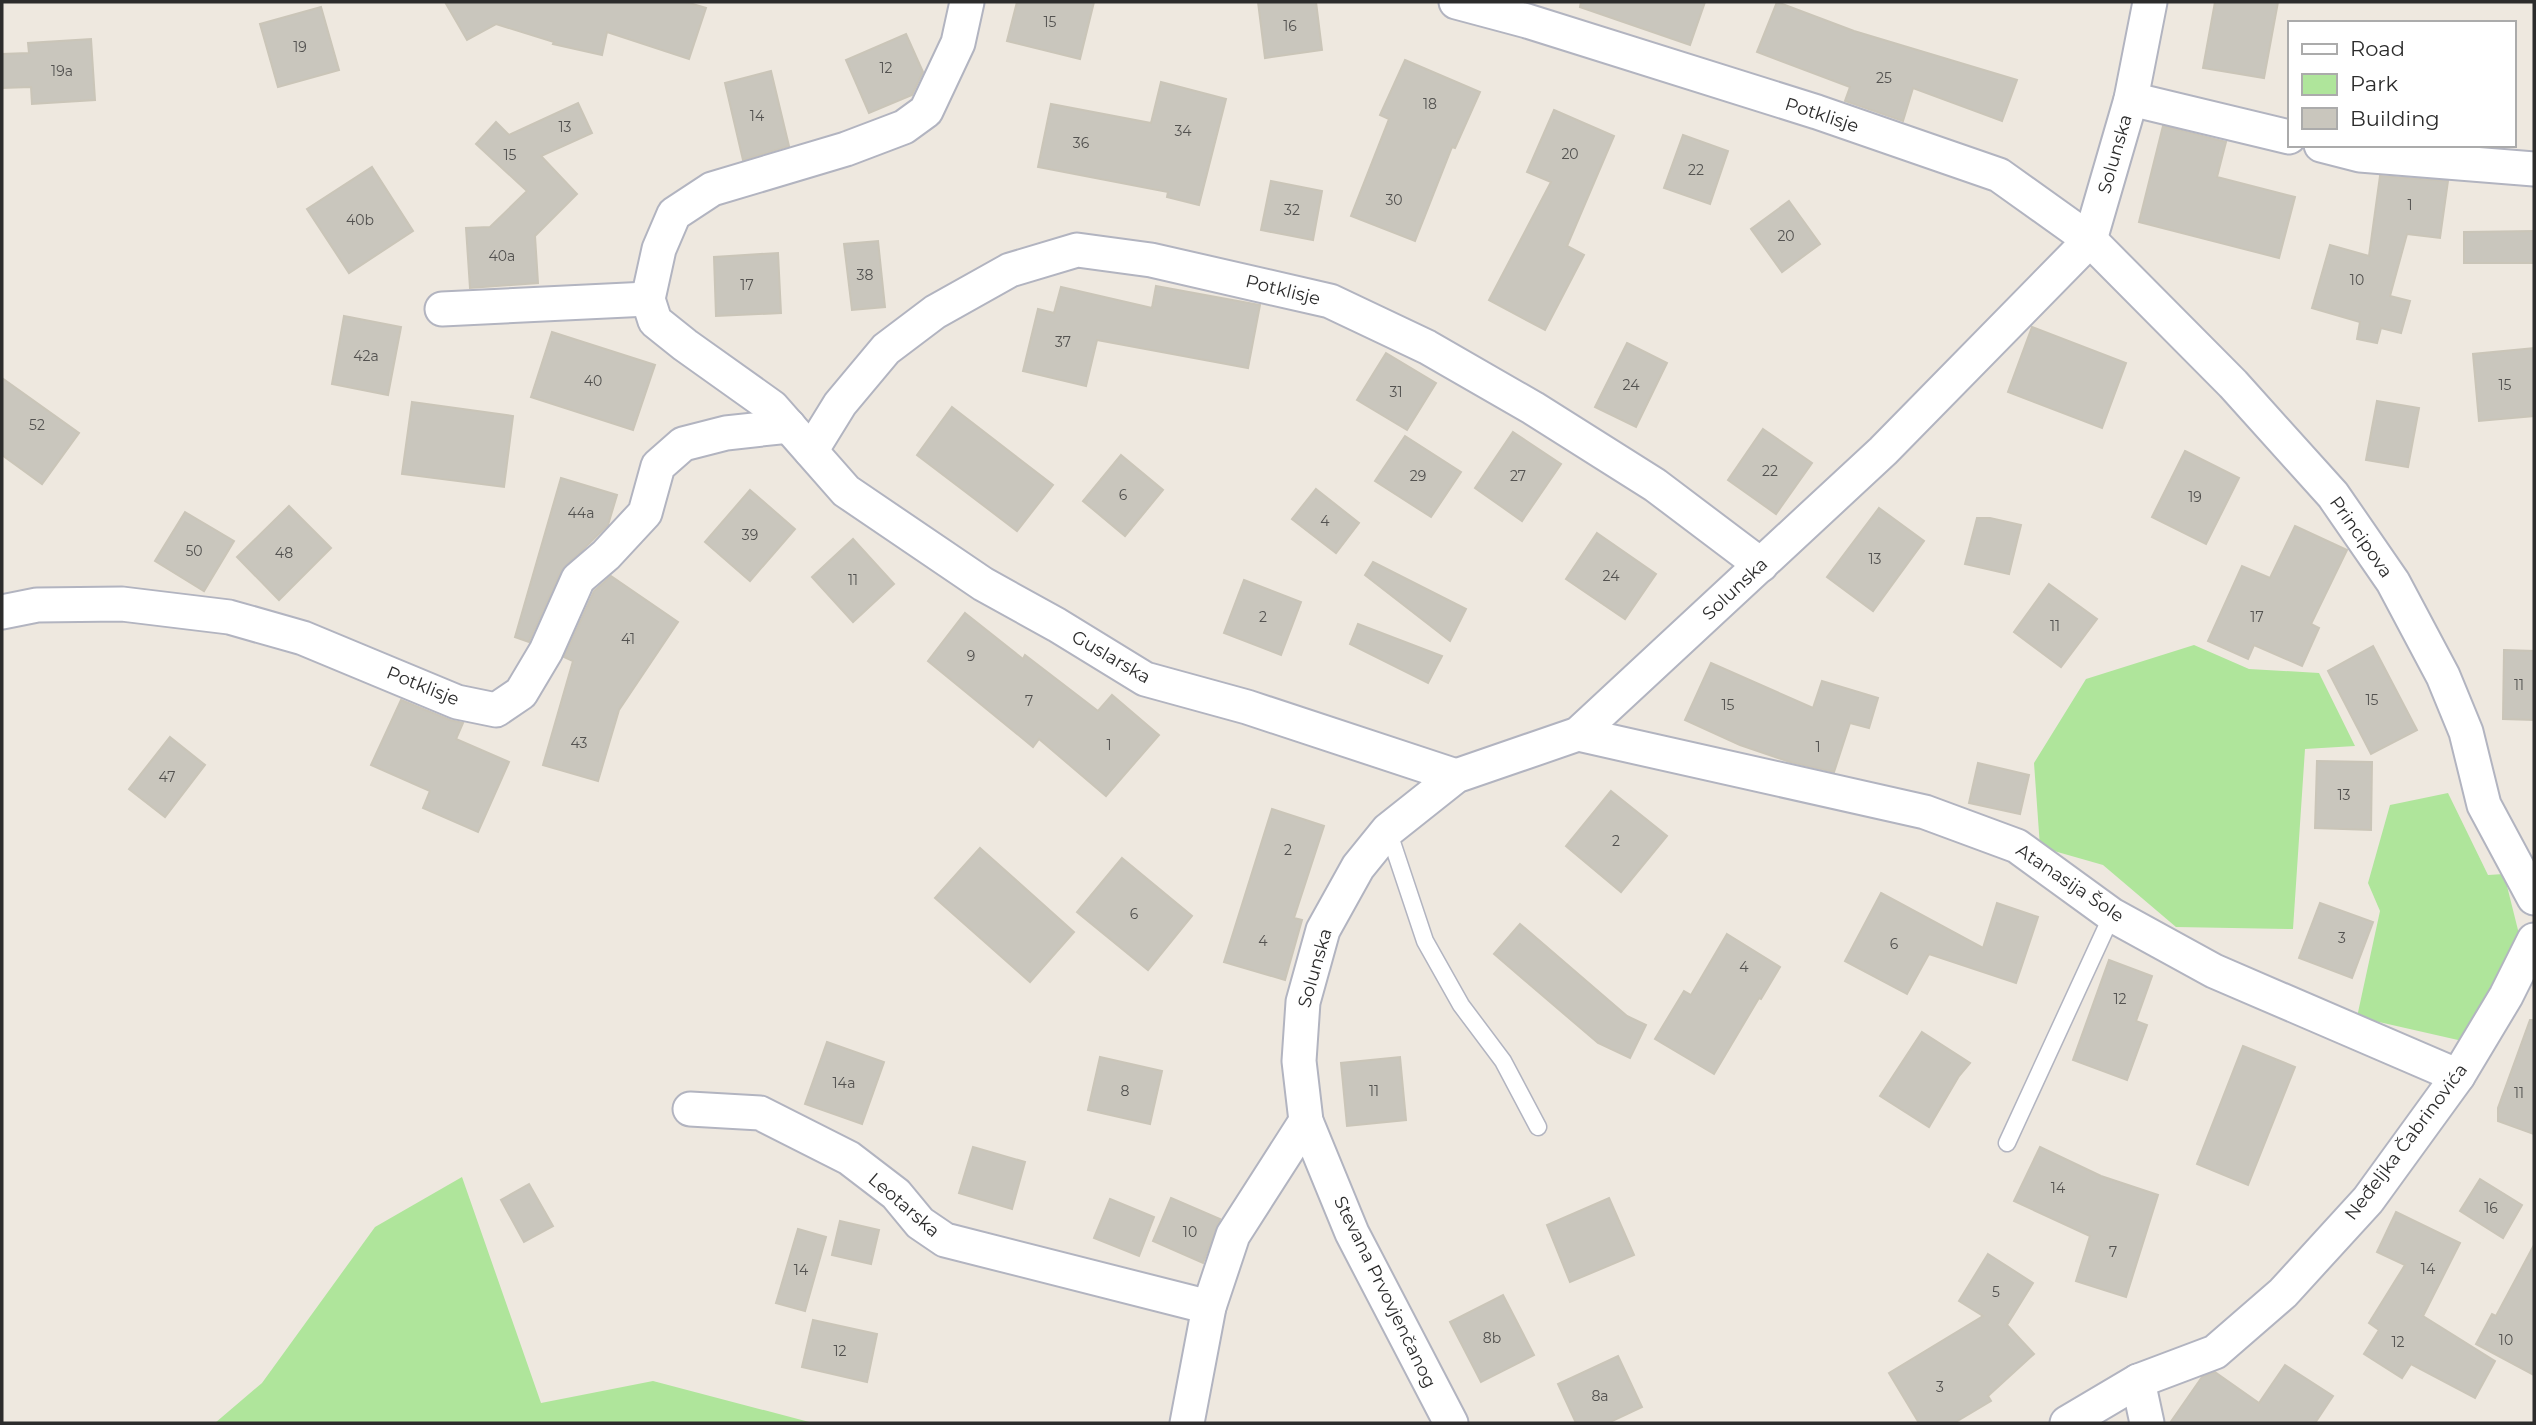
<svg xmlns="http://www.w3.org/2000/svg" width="2536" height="1425" font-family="Montserrat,sans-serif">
  <rect width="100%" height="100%" fill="#eee8df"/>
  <!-- green -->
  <g fill="#afe59b">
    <path d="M 2194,645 L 2249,669 L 2319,673 L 2355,746 L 2305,749 L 2293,929 L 2176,927 L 2103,865 L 2040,847 L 2034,763 L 2086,679 Z"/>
    <path d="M 2448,793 L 2488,875 L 2504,874 L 2524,954 L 2480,1045 L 2357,1017 L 2380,911 L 2368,883 L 2390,805 Z"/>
    <path d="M 462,1177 L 541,1403 L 653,1381 L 813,1423 L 215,1423 L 262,1383 L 375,1227 Z"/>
  </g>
  <!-- building -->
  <g fill="#c9c6bd" stroke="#cac5b8" stroke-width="2">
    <path d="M 445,2 L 686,2 L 706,8 L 689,59 L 607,32 L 602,55 L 553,44 L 554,42 L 496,24 L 467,40 Z"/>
    <path d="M 1017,2 L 1094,2 L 1080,59 L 1007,41 Z"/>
    <path d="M 1258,2 L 1316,2 L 1322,50 L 1265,58 Z"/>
    <path d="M 1581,2 L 1705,2 L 1690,45 L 1580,7 Z"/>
    <path d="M 1777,2 L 1854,31 L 2017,80 L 2002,121 L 1913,88 L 1903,121 L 1845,101 L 1850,87 L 1757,52 Z"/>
    <path d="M 2215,2 L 2278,2 L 2264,78 L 2203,68 Z"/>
    <path d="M 321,7 L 339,70 L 278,87 L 260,24 Z"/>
    <path d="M 906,34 L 923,72 L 912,95 L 869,113 L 846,60 Z"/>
    <path d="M 91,39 L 95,100 L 32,104 L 31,87 L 2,88 L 2,54 L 29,53 L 28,43 Z"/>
    <path d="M 1405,60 L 1480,92 L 1455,148 L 1452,147 L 1415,241 L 1351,216 L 1389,119 L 1380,115 Z"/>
    <path d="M 771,71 L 789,146 L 743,160 L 725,83 Z"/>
    <path d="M 1161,82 L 1226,99 L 1199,205 L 1167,197 L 1168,192 L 1038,167 L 1051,104 L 1151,123 Z"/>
    <path d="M 578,103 L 592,133 L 541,156 L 577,194 L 535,236 L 538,283 L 470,288 L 466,228 L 490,227 L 527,191 L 476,144 L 496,122 L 509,135 Z"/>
    <path d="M 1554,110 L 1614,136 L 1567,246 L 1584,255 L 1545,330 L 1489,300 L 1551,182 L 1527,172 Z"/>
    <path d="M 2163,126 L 2226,142 L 2217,177 L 2295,197 L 2279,258 L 2139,222 Z"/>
    <path d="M 1683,135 L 1728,151 L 1710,204 L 1664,188 Z"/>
    <path d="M 372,167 L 413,231 L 349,273 L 307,209 Z"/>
    <path d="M 2380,176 L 2448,181 L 2440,238 L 2407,234 L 2390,296 L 2410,301 L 2401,333 L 2381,328 L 2377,343 L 2357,339 L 2360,322 L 2312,308 L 2330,245 L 2369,256 Z"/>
    <path d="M 1271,181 L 1322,191 L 1313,240 L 1261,230 Z"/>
    <path d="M 1789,201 L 1820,244 L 1782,272 L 1751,229 Z"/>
    <path d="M 2534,231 L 2534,263 L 2464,263 L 2464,232 Z"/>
    <path d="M 878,241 L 885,307 L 852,310 L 844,244 Z"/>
    <path d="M 778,253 L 781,313 L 716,316 L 714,257 Z"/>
    <path d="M 1156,286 L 1260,305 L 1248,368 L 1097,340 L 1086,386 L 1023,371 L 1038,309 L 1054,313 L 1061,287 L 1152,308 Z"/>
    <path d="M 344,316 L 401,327 L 388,395 L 332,384 Z"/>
    <path d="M 2032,327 L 2126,363 L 2102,428 L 2008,392 Z"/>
    <path d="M 552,332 L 655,365 L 633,430 L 531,397 Z"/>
    <path d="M 1627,343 L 1667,363 L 1636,427 L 1595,407 Z"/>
    <path d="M 2534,348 L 2534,416 L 2479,421 L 2473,354 Z"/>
    <path d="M 1386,353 L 1436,383 L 1407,430 L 1357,400 Z"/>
    <path d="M 2,378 L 79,433 L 42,484 L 2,455 Z"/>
    <path d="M 2377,401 L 2419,408 L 2408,467 L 2366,460 Z"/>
    <path d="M 412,402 L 513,416 L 504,487 L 402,474 Z"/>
    <path d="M 952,407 L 1053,485 L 1017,531 L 917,455 Z"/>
    <path d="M 1763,429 L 1812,463 L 1776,514 L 1728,480 Z"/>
    <path d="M 1513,432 L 1561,464 L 1522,521 L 1475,488 Z"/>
    <path d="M 1405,436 L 1461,472 L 1431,517 L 1375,481 Z"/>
    <path d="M 2185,451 L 2239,478 L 2206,544 L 2152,517 Z"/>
    <path d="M 1121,455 L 1163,490 L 1125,536 L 1083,501 Z"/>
    <path d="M 561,478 L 617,495 L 608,525 L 561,571 L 529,642 L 515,637 Z"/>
    <path d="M 1316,489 L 1359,523 L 1336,553 L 1292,519 Z"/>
    <path d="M 750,490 L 795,529 L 750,581 L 705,542 Z"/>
    <path d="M 289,506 L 331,548 L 279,600 L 237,557 Z"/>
    <path d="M 1879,508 L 1924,541 L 1873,611 L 1827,577 Z"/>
    <path d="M 185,512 L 234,541 L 204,591 L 155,561 Z"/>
    <path d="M 1977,518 L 1990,518 L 2021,525 L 2009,574 L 1965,564 Z"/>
    <path d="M 2295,526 L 2347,550 L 2311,624 L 2319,628 L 2302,666 L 2254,645 L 2248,659 L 2208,641 L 2242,566 L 2270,578 Z"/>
    <path d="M 1597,533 L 1656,574 L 1625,619 L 1566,579 Z"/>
    <path d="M 853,539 L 894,584 L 853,622 L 812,577 Z"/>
    <path d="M 1373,562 L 1466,609 L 1450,641 L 1365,575 Z"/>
    <path d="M 611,576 L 678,622 L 619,710 L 598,781 L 543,765 L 573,661 L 564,657 L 594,591 Z"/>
    <path d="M 1244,580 L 1301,602 L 1281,655 L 1224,633 Z"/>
    <path d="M 2049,584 L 2097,619 L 2061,667 L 2014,632 Z"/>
    <path d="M 965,613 L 1023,659 L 1025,655 L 1098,711 L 1112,695 L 1159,735 L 1106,796 L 1039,739 L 1033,747 L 928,661 Z"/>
    <path d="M 1358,624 L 1442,656 L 1428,683 L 1350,644 Z"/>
    <path d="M 2373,646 L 2417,730 L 2371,754 L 2328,671 Z"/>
    <path d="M 2504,650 L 2534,651 L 2534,720 L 2503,719 Z"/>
    <path d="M 1711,663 L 1813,708 L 1822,681 L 1878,698 L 1869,728 L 1850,723 L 1834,772 L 1790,762 L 1740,745 L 1685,720 Z"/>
    <path d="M 401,700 L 450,720 L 463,723 L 456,739 L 509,762 L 478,832 L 423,808 L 430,791 L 371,765 Z"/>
    <path d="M 170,737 L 205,765 L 165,817 L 129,789 Z"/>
    <path d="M 2317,761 L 2372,762 L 2371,830 L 2315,828 Z"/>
    <path d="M 1978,763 L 2029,775 L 2020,814 L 1969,803 Z"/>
    <path d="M 1611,791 L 1667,836 L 1621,892 L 1566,846 Z"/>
    <path d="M 1272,809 L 1324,826 L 1294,918 L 1302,920 L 1285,980 L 1224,962 Z"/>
    <path d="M 980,848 L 1074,932 L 1030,982 L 935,898 Z"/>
    <path d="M 1122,858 L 1192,916 L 1148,970 L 1077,912 Z"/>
    <path d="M 1881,893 L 1983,948 L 1997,903 L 2038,917 L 2016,983 L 1929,954 L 1907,994 L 1845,961 Z"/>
    <path d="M 2320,903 L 2373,922 L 2352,978 L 2299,958 Z"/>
    <path d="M 1520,924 L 1627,1016 L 1646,1025 L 1630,1058 L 1598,1043 L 1494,954 Z"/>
    <path d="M 1727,934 L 1780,967 L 1761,999 L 1759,998 L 1714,1074 L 1655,1039 L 1684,991 L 1691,995 Z"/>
    <path d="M 2109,960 L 2152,976 L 2136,1021 L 2147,1025 L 2127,1080 L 2073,1060 Z"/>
    <path d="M 2530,1020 L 2534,1020 L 2534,1134 L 2498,1121 L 2498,1108 Z"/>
    <path d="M 1922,1032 L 1970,1063 L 1959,1076 L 1929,1127 L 1880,1096 Z"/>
    <path d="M 827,1042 L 884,1062 L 862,1124 L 805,1104 Z"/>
    <path d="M 2243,1046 L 2295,1067 L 2248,1185 L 2197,1164 Z"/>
    <path d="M 1100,1057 L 1162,1071 L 1150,1124 L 1088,1110 Z"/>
    <path d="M 1400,1057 L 1406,1120 L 1347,1126 L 1341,1063 Z"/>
    <path d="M 973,1147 L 1025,1162 L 1012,1209 L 959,1193 Z"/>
    <path d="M 2040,1147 L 2101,1176 L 2158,1195 L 2126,1297 L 2076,1281 L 2090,1236 L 2014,1201 Z"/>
    <path d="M 2480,1179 L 2522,1205 L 2503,1238 L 2460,1211 Z"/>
    <path d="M 529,1184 L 553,1226 L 524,1242 L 501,1200 Z"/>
    <path d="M 1171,1198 L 1220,1219 L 1203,1263 L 1153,1241 Z"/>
    <path d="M 1609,1198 L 1634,1255 L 1570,1282 L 1547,1225 Z"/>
    <path d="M 1110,1199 L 1154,1217 L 1139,1256 L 1094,1238 Z"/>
    <path d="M 2396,1212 L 2460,1243 L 2423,1316 L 2495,1361 L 2475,1398 L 2411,1364 L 2402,1378 L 2364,1354 L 2379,1330 L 2369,1323 L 2405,1265 L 2377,1252 Z"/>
    <path d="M 840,1221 L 879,1230 L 871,1264 L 832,1255 Z"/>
    <path d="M 798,1229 L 826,1237 L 805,1311 L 776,1303 Z"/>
    <path d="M 2534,1245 L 2534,1375 L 2476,1344 L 2492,1314 L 2496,1316 Z"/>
    <path d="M 1988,1254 L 2033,1283 L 2007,1325 L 2034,1354 L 1988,1396 L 1991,1401 L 1954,1423 L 1919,1423 L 1889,1373 L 1983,1316 L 1959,1301 Z"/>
    <path d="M 1503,1295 L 1534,1355 L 1481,1382 L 1450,1322 Z"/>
    <path d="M 813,1320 L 877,1334 L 867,1382 L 802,1367 Z"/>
    <path d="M 1618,1356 L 1642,1407 L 1608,1423 L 1576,1423 L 1558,1384 Z"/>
    <path d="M 2285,1365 L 2333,1396 L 2315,1423 L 2170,1423 L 2202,1377 L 2215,1372 L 2259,1403 Z"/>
  </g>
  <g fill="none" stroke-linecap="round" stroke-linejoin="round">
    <defs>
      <g id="service">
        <path d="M 1388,830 L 1425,941 L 1461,1005 L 1503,1061 L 1538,1127"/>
        <path d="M 2007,1143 L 2112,915"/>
      </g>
      <g id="minor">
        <path d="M 1456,2 L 1527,21 L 1817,112 L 1999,175 L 2090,240 L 2233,384 L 2333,495 L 2393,582 L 2443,676 L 2466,732 L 2484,805 L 2534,898"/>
        <path d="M 2131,99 L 2289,137"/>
        <path d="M 2321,145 L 2360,155 L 2534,169"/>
        <path d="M 648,299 L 655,321 L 685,345 L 772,407 L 846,491 L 983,584 L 1057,625 L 1145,679 L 1247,707 L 1456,776"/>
        <path d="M 648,299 L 659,249 L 674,214 L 712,189 L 846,149 L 904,127 L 926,111 L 958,43 L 967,2"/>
        <path d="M 442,309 L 648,299"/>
        <path d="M 811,451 L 840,404 L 886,349 L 935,312 L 1010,270 L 1077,250 L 1151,260 L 1330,301 L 1427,347 L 1533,408 L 1655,485 L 1761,565"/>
        <path d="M 2,612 L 37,605 L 122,604 L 229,617 L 303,638 L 457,702 L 496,710 L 521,693 L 546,651 L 578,579 L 606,555 L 645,513 L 658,466 L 683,444 L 726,433 L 789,426"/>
        <path d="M 1578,734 L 1925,812 L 2017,846 L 2112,915 L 2214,971 L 2458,1076"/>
        <path d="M 690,1109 L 760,1113 L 849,1158 L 896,1194 L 920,1223 L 945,1240 L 1209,1307"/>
        <path d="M 2138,1381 L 2147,1423"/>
        <path d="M 1187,1423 L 1209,1307 L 1233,1235 L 1306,1121"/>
        <path d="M 1451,1423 L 1352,1233 L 1306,1121 L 1299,1061 L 1303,1002 L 1323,930 L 1358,867 L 1388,830 L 1456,776 L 1578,734 L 1883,451 L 2090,240 L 2131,99 L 2150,2"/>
        <path d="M 2067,1423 L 2138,1381 L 2215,1352 L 2283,1293 L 2368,1200 L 2458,1076 L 2506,996 L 2534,940"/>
      </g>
    </defs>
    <!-- service casing -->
    <use href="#service" stroke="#b2b4c0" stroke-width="19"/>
    <!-- minor casing -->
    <use href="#minor" stroke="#b2b4c0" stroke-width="37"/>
    <!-- service -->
    <use href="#service" stroke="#fff" stroke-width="16"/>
    <!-- minor -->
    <use href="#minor" stroke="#fff" stroke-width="33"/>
  </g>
  <g text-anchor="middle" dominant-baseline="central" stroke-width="5" stroke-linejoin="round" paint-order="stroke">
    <!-- number labels -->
    <g font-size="14" fill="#535250">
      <text x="1050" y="22">15</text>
      <text x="1290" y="26">16</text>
      <text x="300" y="47">19</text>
      <text x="886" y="68">12</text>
      <text x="62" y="71">19a</text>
      <text x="1884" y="78">25</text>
      <text x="1430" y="104">18</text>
      <text x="757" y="116">14</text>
      <text x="565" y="127">13</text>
      <text x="1183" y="131">34</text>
      <text x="1081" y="143">36</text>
      <text x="1570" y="154">20</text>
      <text x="510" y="155">15</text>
      <text x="1696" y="170">22</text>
      <text x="1394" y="200">30</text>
      <text x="2410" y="205">1</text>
      <text x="1292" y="210">32</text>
      <text x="360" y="220">40b</text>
      <text x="1786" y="236">20</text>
      <text x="502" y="256">40a</text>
      <text x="865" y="275">38</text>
      <text x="2357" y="280">10</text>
      <text x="747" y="285">17</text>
      <text x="1063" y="342">37</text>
      <text x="366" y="356">42a</text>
      <text x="593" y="381">40</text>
      <text x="1631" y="385">24</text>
      <text x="2505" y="385">15</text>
      <text x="1396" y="392">31</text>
      <text x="37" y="425">52</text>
      <text x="1770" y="471">22</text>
      <text x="1418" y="476">29</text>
      <text x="1518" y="476">27</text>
      <text x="1123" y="495">6</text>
      <text x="2195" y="497">19</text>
      <text x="581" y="513">44a</text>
      <text x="1325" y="521">4</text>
      <text x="750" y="535">39</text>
      <text x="194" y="551">50</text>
      <text x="284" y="553">48</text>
      <text x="1875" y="559">13</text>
      <text x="1611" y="576">24</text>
      <text x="853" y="580">11</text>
      <text x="1263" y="617">2</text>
      <text x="2257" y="617">17</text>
      <text x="2055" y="626">11</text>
      <text x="628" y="639">41</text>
      <text x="971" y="656">9</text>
      <text x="2519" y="685">11</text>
      <text x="2372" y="700">15</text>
      <text x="1029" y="701">7</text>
      <text x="1728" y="705">15</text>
      <text x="579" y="743">43</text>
      <text x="1109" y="745">1</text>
      <text x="1818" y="747">1</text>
      <text x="167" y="777">47</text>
      <text x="2344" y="795">13</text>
      <text x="1616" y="841">2</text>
      <text x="1288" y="850">2</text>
      <text x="1134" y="914">6</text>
      <text x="2342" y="938">3</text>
      <text x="1263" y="941">4</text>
      <text x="1894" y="944">6</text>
      <text x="1744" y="967">4</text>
      <text x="2120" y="999">12</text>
      <text x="844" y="1083">14a</text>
      <text x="1125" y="1091">8</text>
      <text x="1374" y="1091">11</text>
      <text x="2519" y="1093">11</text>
      <text x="2058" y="1188">14</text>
      <text x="2491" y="1208">16</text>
      <text x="1190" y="1232">10</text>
      <text x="2113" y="1252">7</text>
      <text x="2428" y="1269">14</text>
      <text x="801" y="1270">14</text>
      <text x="1996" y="1292">5</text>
      <text x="1492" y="1338">8b</text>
      <text x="2506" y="1340">10</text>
      <text x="2398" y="1342">12</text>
      <text x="840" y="1351">12</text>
      <text x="1940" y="1387">3</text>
      <text x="1600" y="1396">8a</text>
    </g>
    <!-- street labels -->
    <g font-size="18" fill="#2c2c2c" stroke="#fff">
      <text transform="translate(1822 115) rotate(18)">Potklisje</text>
      <text transform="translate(2115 154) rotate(-74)">Solunska</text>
      <text transform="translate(1283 290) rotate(14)">Potklisje</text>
      <text transform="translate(2361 537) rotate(55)">Principova</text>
      <text transform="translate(1735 589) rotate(-43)">Solunska</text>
      <text transform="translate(1111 657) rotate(30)">Guslarska</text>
      <text transform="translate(423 686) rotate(22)">Potklisje</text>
      <text transform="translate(2070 883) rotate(34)">Atanasija Šole</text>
      <text transform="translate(1315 968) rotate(-74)">Solunska</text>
      <text transform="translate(2406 1142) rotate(-53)">Neđeljka Čabrinovića</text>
      <text transform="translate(904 1205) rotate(41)">Leotarska</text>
      <text transform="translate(1385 1292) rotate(64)">Stevana Prvovjenčanog</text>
    </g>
  </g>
  <!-- border -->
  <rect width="2536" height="1425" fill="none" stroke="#2c2c2c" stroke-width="7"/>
  <!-- legend -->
  <rect x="2288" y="21" width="228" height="126" fill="#ffffff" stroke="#ababab" stroke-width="2"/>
  <rect x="2302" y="44" width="35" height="10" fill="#ffffff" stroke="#ababab" stroke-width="2"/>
  <text x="2350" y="56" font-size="21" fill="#2c2c2c">Road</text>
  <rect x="2302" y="74" width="35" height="21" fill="#afe59b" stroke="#ababab" stroke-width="2"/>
  <text x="2350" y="91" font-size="21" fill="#2c2c2c">Park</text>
  <rect x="2302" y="108" width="35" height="21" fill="#c9c6bd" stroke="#ababab" stroke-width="2"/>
  <text x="2350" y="126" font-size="21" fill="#2c2c2c">Building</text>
</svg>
